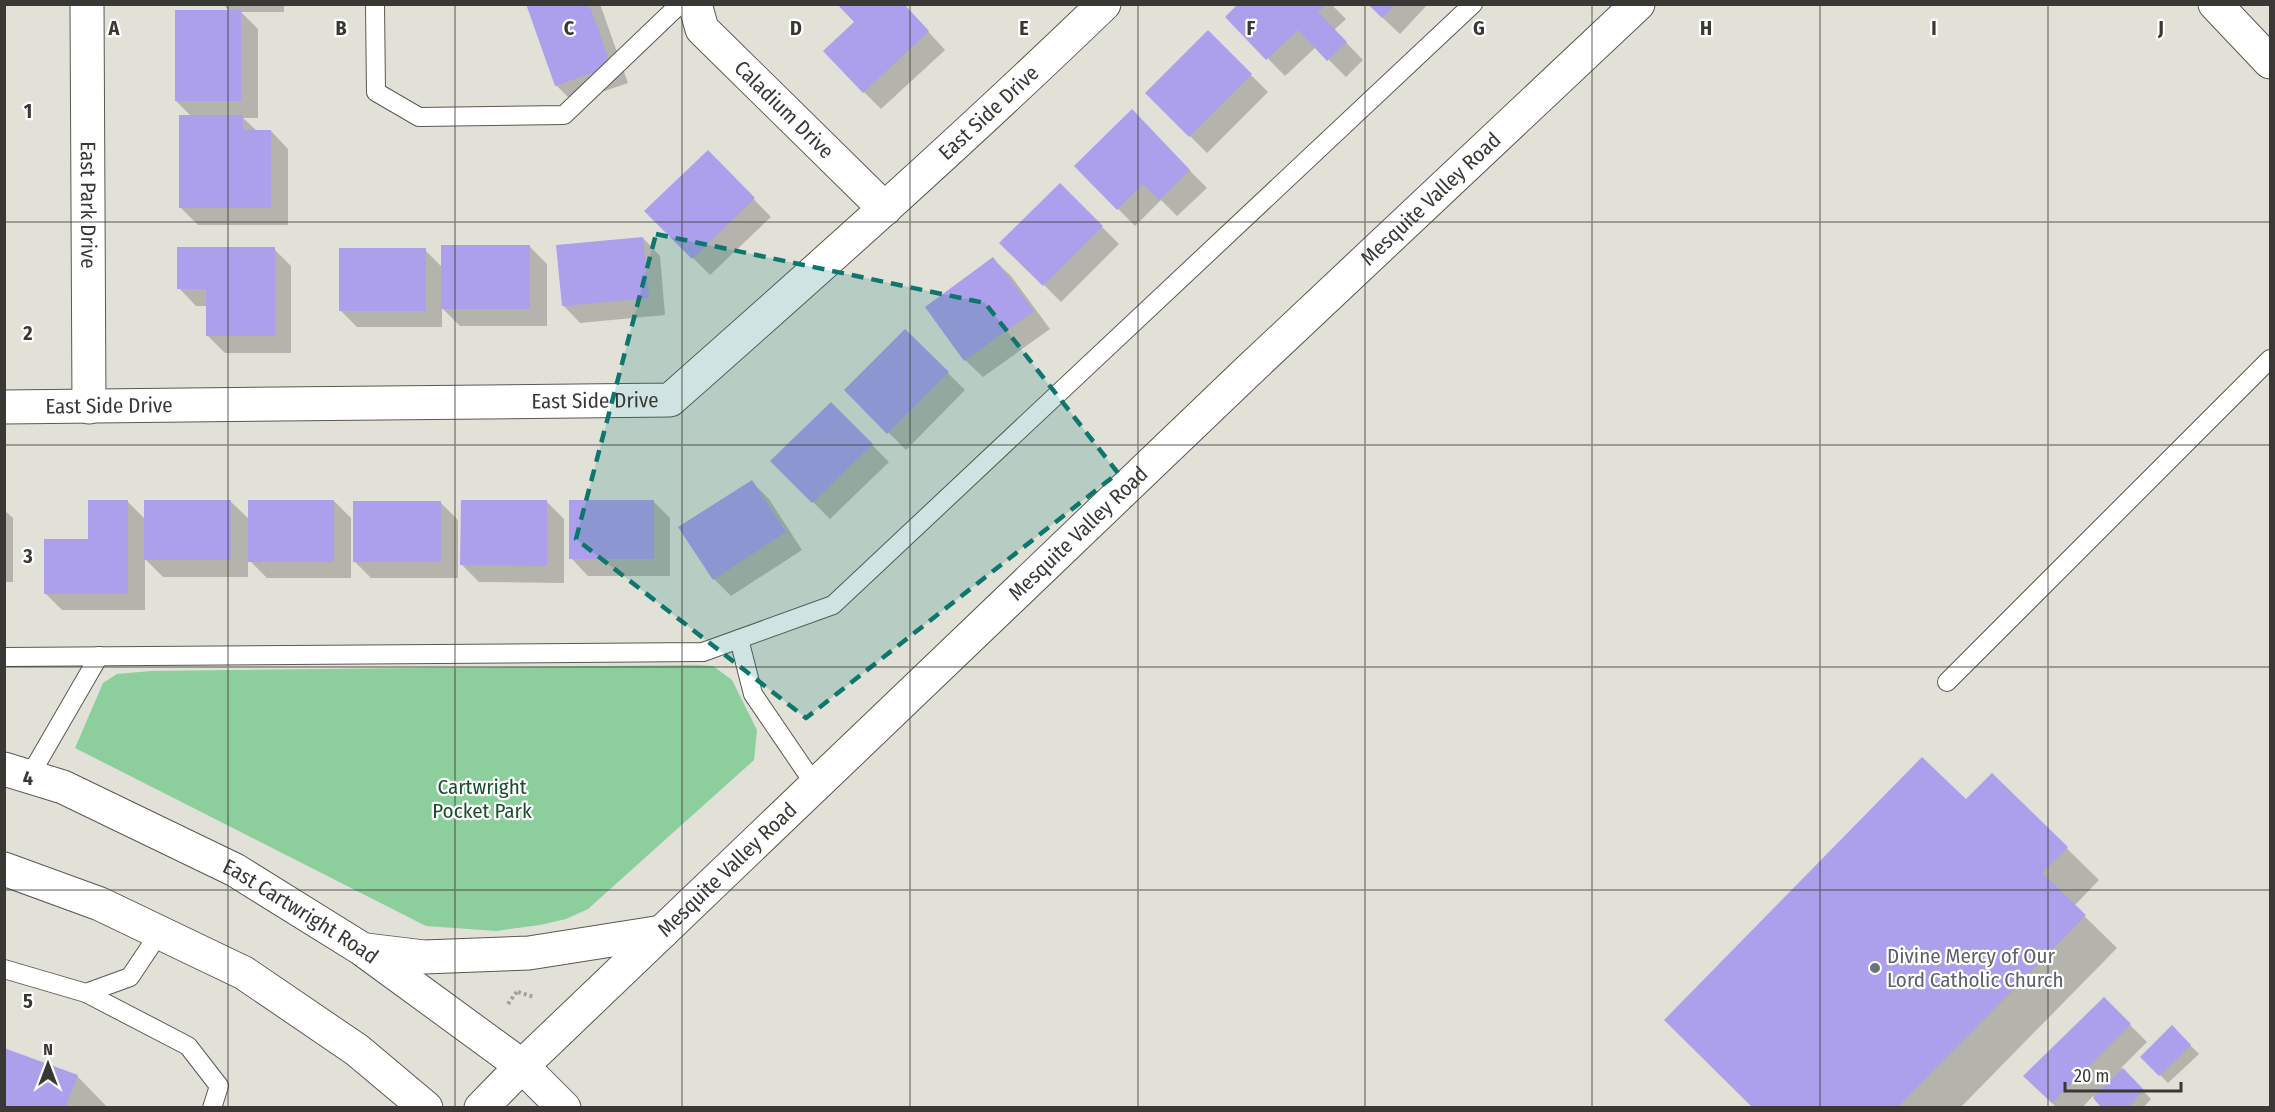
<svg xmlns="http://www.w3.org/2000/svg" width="2275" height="1112" font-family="'Fira Sans Condensed',sans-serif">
  <rect width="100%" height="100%" fill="#e2e1d8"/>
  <!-- green -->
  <path fill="#8cce9c" d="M 696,665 L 713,666 L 732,680 L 757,730 L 754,760 L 588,909 L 566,919 L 540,925 L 496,931 L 426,926 L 75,748 L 103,683 L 117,674 L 151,671 Z"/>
  <!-- shadow -->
  <g fill="#0003">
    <path d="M 223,4 L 284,4 L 284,12 L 241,12 L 258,29 L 258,118 L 243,118 L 257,131 L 271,131 L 288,149 L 288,225 L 198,225 L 180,207 L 192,117 L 176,101 L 230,12 Z"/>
    <path d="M 527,4 L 600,4 L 628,83 L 573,102 L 556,85 Z"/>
    <path d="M 903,4 L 945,50 L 881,109 L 864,92 L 856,22 Z"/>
    <path d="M 1240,4 L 1331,4 L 1346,19 L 1334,30 L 1363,60 L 1346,77 L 1316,47 L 1285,76 L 1227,17 Z"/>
    <path d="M 1368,4 L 1427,4 L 1427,5 L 1400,34 Z"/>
    <path d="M 4,32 L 5,33 L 5,115 L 4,115 Z"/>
    <path d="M 1208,32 L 1268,92 L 1207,153 L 1147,93 Z"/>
    <path d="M 1132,112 L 1207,188 L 1177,216 L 1161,200 L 1135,226 L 1076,166 Z"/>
    <path d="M 708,152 L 771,217 L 710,275 L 646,211 Z"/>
    <path d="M 1060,185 L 1119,244 L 1061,302 L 1002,243 Z"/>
    <path d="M 643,238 L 660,256 L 665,315 L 580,323 L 563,305 Z"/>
    <path d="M 530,247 L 547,264 L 547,326 L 460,326 L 442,308 L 442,327 L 357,327 L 340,310 L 425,250 L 443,268 Z"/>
    <path d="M 274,249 L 291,266 L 291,353 L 225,353 L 208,336 L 208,306 L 196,306 L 179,288 Z"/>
    <path d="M 993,259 L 1011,276 L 1050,329 L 983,377 L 965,360 L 927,308 Z"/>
    <path d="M 905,331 L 965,390 L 906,450 L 846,390 Z"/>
    <path d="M 831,404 L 889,462 L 830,519 L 772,461 Z"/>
    <path d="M 752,482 L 769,499 L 802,550 L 731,596 L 714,579 Z"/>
    <path d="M 127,501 L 145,519 L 230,501 L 250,520 L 334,501 L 351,518 L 351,578 L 267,578 L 248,559 L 248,577 L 163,577 L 145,559 L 145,610 L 62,610 L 45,593 L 90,540 Z"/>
    <path d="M 653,501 L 670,518 L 670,576 L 588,576 L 571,558 Z"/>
    <path d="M 547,502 L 564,519 L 564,583 L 479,582 L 462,565 Z"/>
    <path d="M 441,503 L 458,520 L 458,578 L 371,578 L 354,561 Z"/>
    <path d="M 4,510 L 13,518 L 13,582 L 4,582 Z"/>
    <path d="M 1992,775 L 2099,880 L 2074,906 L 2117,948 L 1960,1108 L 1754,1108 L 1966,801 Z"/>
    <path d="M 2104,999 L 2147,1042 L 2121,1068 L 2151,1099 L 2143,1108 L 2105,1108 L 2093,1096 L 2082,1108 L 2057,1108 L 2026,1076 Z"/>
    <path d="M 2172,1027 L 2199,1054 L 2168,1083 L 2142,1057 Z"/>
    <path d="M 77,1076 L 108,1108 L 4,1108 Z"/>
  </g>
  <!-- building -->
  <g fill="#ac9feb">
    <path d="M 526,4 L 589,4 L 611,66 L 555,86 Z"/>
    <path d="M 837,4 L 904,4 L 929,31 L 863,93 L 823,51 L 854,22 Z"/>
    <path d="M 1238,4 L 1326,4 L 1318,12 L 1347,42 L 1327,61 L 1298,30 L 1266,60 L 1225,17 Z"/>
    <path d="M 1368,4 L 1395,4 L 1382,18 Z"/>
    <rect x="175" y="10" width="66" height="91"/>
    <path d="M 1208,30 L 1252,74 L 1189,137 L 1145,93 Z"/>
    <path d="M 1132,109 L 1190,170 L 1159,200 L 1143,184 L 1117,210 L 1074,166 Z"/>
    <path d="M 179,115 L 243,115 L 243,130 L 271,130 L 271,208 L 179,208 Z"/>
    <path d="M 708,150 L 755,198 L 692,259 L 644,211 Z"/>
    <path d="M 1060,183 L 1103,226 L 1043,286 L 999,243 Z"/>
    <path d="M 643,237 L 649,298 L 562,306 L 556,245 Z"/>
    <rect x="441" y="245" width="89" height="64"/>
    <path d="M 177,247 L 275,247 L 275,336 L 206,336 L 206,289 L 177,289 Z"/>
    <rect x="339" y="248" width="87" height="63"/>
    <path d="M 993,257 L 1034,311 L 964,361 L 925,307 Z"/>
    <path d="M 905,329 L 949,372 L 887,434 L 844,390 Z"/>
    <path d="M 831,402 L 873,444 L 812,503 L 770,461 Z"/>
    <path d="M 752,480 L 786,532 L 713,580 L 678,527 Z"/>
    <path d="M 88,500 L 128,500 L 128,594 L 44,594 L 44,539 L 88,539 Z"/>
    <rect x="144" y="500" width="87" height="60"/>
    <rect x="248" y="500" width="86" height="62"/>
    <path d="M 461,500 L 547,500 L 547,566 L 460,565 Z"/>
    <rect x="569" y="500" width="85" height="59"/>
    <rect x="353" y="501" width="88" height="61"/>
    <path d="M 1922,757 L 1966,799 L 1992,773 L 2068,847 L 2042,873 L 2086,915 L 1897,1108 L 1753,1108 L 1664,1020 Z"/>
    <path d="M 2104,997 L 2131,1024 L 2052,1103 L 2023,1076 Z"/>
    <path d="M 2172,1025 L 2191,1045 L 2159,1076 L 2140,1057 Z"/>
    <path d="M 4,1048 L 78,1075 L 65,1108 L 4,1108 Z"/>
    <path d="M 2123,1068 L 2144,1090 L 2127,1108 L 2102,1108 L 2093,1098 Z"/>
  </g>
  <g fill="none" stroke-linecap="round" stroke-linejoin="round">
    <defs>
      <g id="service">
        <path d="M 375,4 L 376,92 L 419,117 L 564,115 L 680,4"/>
        <path d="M 739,639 L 753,694 L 815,785"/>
        <path d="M 4,657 L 703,652 L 833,605 L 1473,4"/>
        <path d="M 1947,682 L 2270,359"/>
        <path d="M 29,777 L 99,656"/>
        <path d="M 4,969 L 86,993 L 130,977 L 160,932"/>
        <path d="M 86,993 L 188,1046 L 219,1086 L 212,1108"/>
      </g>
      <g id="minor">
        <path id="s1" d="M 87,4 L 89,407"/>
        <path id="s2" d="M 695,4 L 702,29 L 885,209"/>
        <path id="s3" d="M 4,407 L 670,400 C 817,270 963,140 1104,4"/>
        <path d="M 481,1108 L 522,1066"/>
      </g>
      <g id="tertiary">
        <path d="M 2215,4 L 2270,62"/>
        <path id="s4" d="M 522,1066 L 1246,373 L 1638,4"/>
      </g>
      <g id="secondary">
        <path id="s5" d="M 4,769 L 63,787 L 235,870 L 362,949 L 522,1066 L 564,1108"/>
        <path d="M 4,869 L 100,904 L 244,973 L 357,1050 L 426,1108"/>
        <path d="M 366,950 L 424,957 L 529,953 L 662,932"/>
      </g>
    </defs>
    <!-- service casing -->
    <use href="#service" stroke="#5a5952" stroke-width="20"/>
    <!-- minor casing -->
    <use href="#minor" stroke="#5a5952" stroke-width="35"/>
    <!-- tertiary casing -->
    <use href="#tertiary" stroke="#5a5952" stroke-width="35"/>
    <!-- secondary casing -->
    <use href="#secondary" stroke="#5a5952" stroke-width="35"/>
    <!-- path -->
    <g stroke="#a2a19b" stroke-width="4" stroke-dasharray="3 3" stroke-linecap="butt">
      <path d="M 518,992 L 534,997"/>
      <path d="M 508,1004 L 518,990"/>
    </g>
    <!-- service -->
    <use href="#service" stroke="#fff" stroke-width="18"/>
    <!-- minor -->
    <use href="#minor" stroke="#fff" stroke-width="33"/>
    <!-- tertiary -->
    <use href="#tertiary" stroke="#fff" stroke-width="33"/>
    <!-- secondary -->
    <use href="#secondary" stroke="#fff" stroke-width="33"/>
  </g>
  <!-- marked area -->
  <path fill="#0f766e" fill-opacity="0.2" stroke="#0f766e" stroke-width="4.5" stroke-dasharray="12 8" stroke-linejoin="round" d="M 656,234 L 985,303 L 1118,473 L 806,718 L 576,539 Z"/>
  <!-- grid -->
  <path fill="none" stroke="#393835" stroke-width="1.5" stroke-opacity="0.55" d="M 228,4 L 228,1108M 455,4 L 455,1108M 682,4 L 682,1108M 910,4 L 910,1108M 1138,4 L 1138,1108M 1365,4 L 1365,1108M 1592,4 L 1592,1108M 1820,4 L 1820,1108M 2048,4 L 2048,1108M 4,222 L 2270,222M 4,445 L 2270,445M 4,667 L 2270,667M 4,890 L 2270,890"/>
  <!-- markers -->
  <circle fill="#6b7280" stroke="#fff" stroke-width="2" cx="1875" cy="968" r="6"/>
  <g text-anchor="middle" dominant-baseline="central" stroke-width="4.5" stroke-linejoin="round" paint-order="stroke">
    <!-- street labels -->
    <g font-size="21" fill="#393835" stroke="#fff">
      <text stroke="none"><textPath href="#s2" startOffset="141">Caladium Drive</textPath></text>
      <text stroke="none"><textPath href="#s3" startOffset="1095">East Side Drive</textPath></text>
      <text stroke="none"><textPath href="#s4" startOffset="1256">Mesquite Valley Road</textPath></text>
      <text stroke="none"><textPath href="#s1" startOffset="201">East Park Drive</textPath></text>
      <text stroke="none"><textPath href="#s3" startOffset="591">East Side Drive</textPath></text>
      <text stroke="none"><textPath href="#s3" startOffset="105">East Side Drive</textPath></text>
      <text stroke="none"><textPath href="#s4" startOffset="770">Mesquite Valley Road</textPath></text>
      <text stroke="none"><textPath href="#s4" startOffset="284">Mesquite Valley Road</textPath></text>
      <text stroke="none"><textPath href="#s5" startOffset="330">East Cartwright Road</textPath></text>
    </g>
    <!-- park labels -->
    <g font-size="21" fill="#184f2b" stroke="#fff">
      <text x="482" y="787">Cartwright<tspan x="482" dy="24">Pocket Park</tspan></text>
    </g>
    <!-- worship labels -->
    <g font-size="21" fill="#5b616d" stroke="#fff" text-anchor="start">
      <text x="1887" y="956">Divine Mercy of Our<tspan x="1887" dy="24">Lord Catholic Church</tspan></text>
    </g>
  </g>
  <g font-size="20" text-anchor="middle" font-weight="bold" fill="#393835" stroke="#fff" stroke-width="4.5" stroke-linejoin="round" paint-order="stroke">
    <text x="114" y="35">A</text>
    <text x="341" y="35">B</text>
    <text x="569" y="35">C</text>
    <text x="796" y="35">D</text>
    <text x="1024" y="35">E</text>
    <text x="1251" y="35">F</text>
    <text x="1479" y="35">G</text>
    <text x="1706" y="35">H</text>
    <text x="1934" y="35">I</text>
    <text x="2161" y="35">J</text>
    <text x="28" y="118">1</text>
    <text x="28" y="340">2</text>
    <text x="28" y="563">3</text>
    <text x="28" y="785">4</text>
    <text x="28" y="1008">5</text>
  </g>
  <!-- border -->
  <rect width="2275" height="1112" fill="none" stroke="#393835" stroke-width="12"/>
  <!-- north arrow -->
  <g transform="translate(48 1064)" stroke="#ffffff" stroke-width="4.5" paint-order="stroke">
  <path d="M0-4.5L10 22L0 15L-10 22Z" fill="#393835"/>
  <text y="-9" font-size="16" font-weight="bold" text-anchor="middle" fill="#393835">N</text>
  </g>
  <!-- scale -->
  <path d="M2065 1082v9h116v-9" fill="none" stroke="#393835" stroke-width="3"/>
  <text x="2074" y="1082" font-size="18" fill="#393835" stroke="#ffffff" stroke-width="4.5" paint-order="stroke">20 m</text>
</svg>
